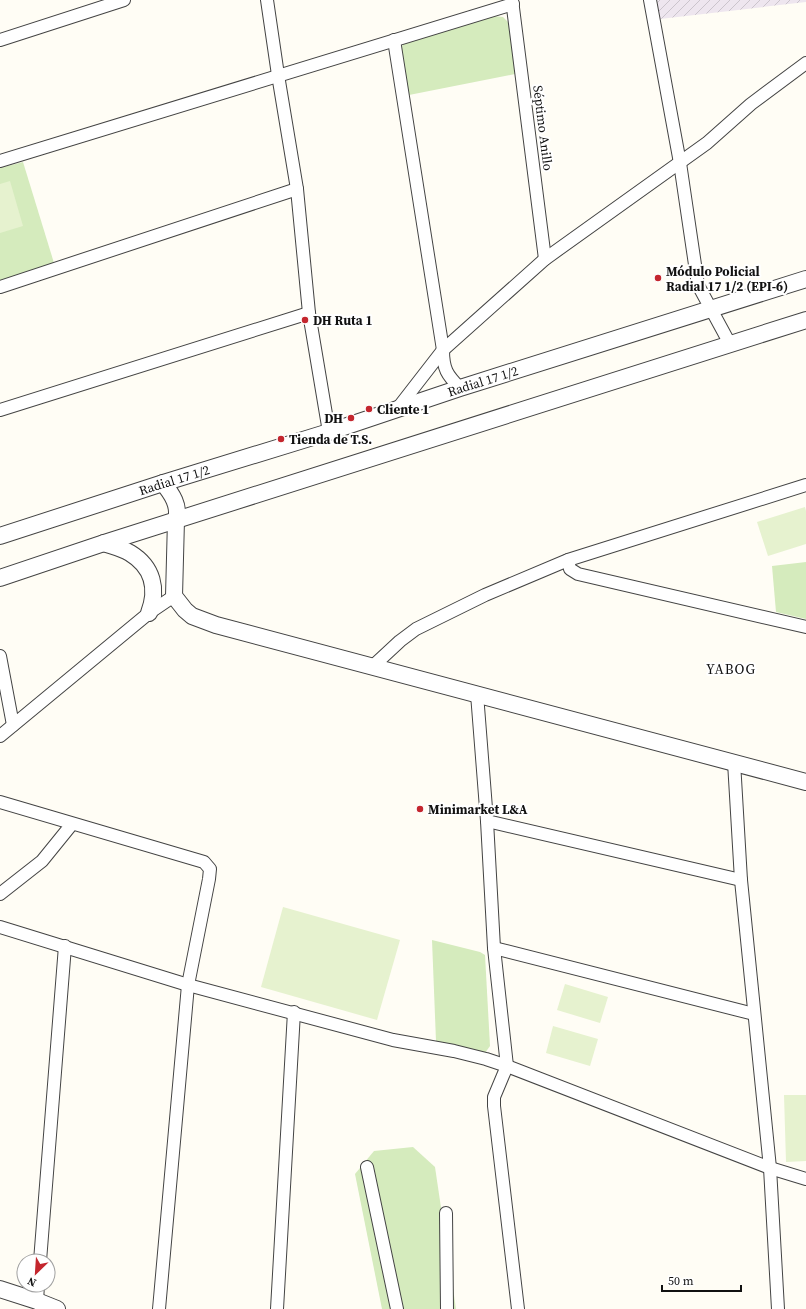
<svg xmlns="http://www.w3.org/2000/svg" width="806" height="1309" font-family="'Source Serif 4',serif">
  <defs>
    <pattern id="industrial-furrows" width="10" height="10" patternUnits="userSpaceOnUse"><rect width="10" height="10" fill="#eee6ef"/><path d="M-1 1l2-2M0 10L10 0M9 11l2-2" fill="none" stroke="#cbc4cc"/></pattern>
  </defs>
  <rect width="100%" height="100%" fill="#fffdf5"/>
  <!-- industrial -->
  <path fill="url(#industrial-furrows)" d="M 657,0 L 806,0 L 806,2 L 660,19 Z"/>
  <!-- green -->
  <g fill="#d5ebbd">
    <path d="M 493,16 L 503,17 L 509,23 L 515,74 L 409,95 L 401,55 L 401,48 L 404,43 Z"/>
    <path d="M 23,162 L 54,263 L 0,281 L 0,168 Z"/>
    <path d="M 806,562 L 806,619 L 776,612 L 772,566 Z"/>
    <path d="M 432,940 L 480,952 L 485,955 L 490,1046 L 485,1053 L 436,1041 Z"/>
    <path d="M 413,1147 L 435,1167 L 456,1309 L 382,1309 L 355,1174 L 374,1151 Z"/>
  </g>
  <!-- pitch -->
  <g fill="#e6f2cf">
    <path d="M 10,181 L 23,226 L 0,233 L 0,184 Z"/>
    <path d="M 805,507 L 806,511 L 806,544 L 768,556 L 757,522 Z"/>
    <path d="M 283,907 L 400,940 L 377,1020 L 261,987 Z"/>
    <path d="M 565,984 L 608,997 L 600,1023 L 557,1010 Z"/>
    <path d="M 553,1026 L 598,1039 L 590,1066 L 546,1053 Z"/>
    <path d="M 784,1095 L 806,1095 L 806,1161 L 786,1162 Z"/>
  </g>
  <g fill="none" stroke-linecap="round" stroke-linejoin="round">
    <defs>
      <g id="minor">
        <path d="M 267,0 L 278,75 L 297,189 L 309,313 L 329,432"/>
        <path d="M 512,0 L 545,259"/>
        <path d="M 650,0 L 680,163 L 698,285 L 730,344"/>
        <path d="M 0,40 L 124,0"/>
        <path d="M 394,40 L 443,350 C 443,369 447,375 460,388"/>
        <path d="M 0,161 L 513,4"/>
        <path d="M 0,287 L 297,189"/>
        <path d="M 398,408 L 443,350 L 545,259 L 707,143 L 751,104 L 806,63"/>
        <path d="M 0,410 L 309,313"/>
        <path d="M 568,560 L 570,569 L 578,574 L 806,627"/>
        <path d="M 0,656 L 13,725"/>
        <path d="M 372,667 L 400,641 L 416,629 L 485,595 L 568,560 L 806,485"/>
        <path d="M 477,694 L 487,821 L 494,948 L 507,1066 L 494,1097 L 494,1106 L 518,1309"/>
        <path d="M 0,736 L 149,613 L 174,596"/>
        <path d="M 734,762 L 741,880 L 770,1168 L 778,1309"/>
        <path d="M 0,802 L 204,862 L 210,869 L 209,879 L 188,985 L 159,1309"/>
        <path d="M 487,821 L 741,880"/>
        <path d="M 0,894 L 42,861 L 72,824"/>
        <path d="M 0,927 L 188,985 L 393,1040 L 454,1051 L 486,1059 L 507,1066 L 770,1168 L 806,1179"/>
        <path d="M 494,948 L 754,1014"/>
        <path d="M 367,1167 L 397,1309"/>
        <path d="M 446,1213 L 447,1309"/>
        <path d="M 40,1261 L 65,946"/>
        <path d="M 37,1301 L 38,1285"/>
        <path d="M 277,1309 L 294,1012"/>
      </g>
      <g id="tertiary">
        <path d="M 163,483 C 172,494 180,506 176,520 L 174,596 L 185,610 L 192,616 L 216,625 L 806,782"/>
        <path id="s1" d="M 0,536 L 163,483 L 329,432 L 460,388 L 806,279"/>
        <path d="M 104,543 C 112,546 122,548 130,553 C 153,567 158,589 149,613"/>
        <path d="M 0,578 L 104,543 L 806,320"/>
        <path d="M 0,1289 L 37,1301 L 57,1309"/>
      </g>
    </defs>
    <!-- minor casing -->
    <use href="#minor" stroke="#444" stroke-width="14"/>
    <!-- tertiary casing -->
    <use href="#tertiary" stroke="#444" stroke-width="18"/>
    <!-- minor -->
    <use href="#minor" stroke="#fff" stroke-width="12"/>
    <!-- tertiary -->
    <use href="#tertiary" stroke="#fff" stroke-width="16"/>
  </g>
  <!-- markers -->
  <g fill="#c4262e" stroke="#fff" stroke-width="1.5">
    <circle cx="658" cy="278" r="4"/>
    <circle cx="305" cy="320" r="4"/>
    <circle cx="369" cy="409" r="4"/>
    <circle cx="351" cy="418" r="4"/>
    <circle cx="281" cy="439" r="4"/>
    <circle cx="420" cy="809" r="4"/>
  </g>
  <g text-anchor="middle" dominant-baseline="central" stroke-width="4" stroke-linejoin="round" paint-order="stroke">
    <!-- street labels -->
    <g font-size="13" fill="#111" stroke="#fff">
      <text transform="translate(543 128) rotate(83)">Séptimo Anillo</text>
      <text stroke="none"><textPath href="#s1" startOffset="507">Radial 17 1/2</textPath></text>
      <text stroke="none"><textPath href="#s1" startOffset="183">Radial 17 1/2</textPath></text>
    </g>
    <!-- poi labels -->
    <g font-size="13" font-weight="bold" fill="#111" stroke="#fff" text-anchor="start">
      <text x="666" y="271">Módulo Policial<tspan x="666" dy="15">Radial 17 1/2 (EPI-6)</tspan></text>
      <text x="313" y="320">DH Ruta 1</text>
      <text x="377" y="409">Cliente 1</text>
      <text x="343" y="418" text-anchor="end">DH</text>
      <text x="289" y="439">Tienda de T.S.</text>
      <text x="428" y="809">Minimarket L&amp;A</text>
    </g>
    <!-- neighbourhood labels -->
    <g font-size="14" letter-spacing="1" fill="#111" stroke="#fff">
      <text x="731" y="669">YABOG</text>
    </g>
  </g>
  <!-- north arrow -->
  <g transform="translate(36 1273) rotate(205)"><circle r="19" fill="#ffffff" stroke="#a0a0a0"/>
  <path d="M0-3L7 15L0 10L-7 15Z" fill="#c4262e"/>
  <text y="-6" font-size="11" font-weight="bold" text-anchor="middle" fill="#111111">N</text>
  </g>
  <!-- scale -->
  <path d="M662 1285v6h79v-6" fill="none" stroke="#111111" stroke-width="2"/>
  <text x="668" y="1285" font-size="12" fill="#111111" stroke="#ffffff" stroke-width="3" paint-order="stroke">50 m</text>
</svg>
